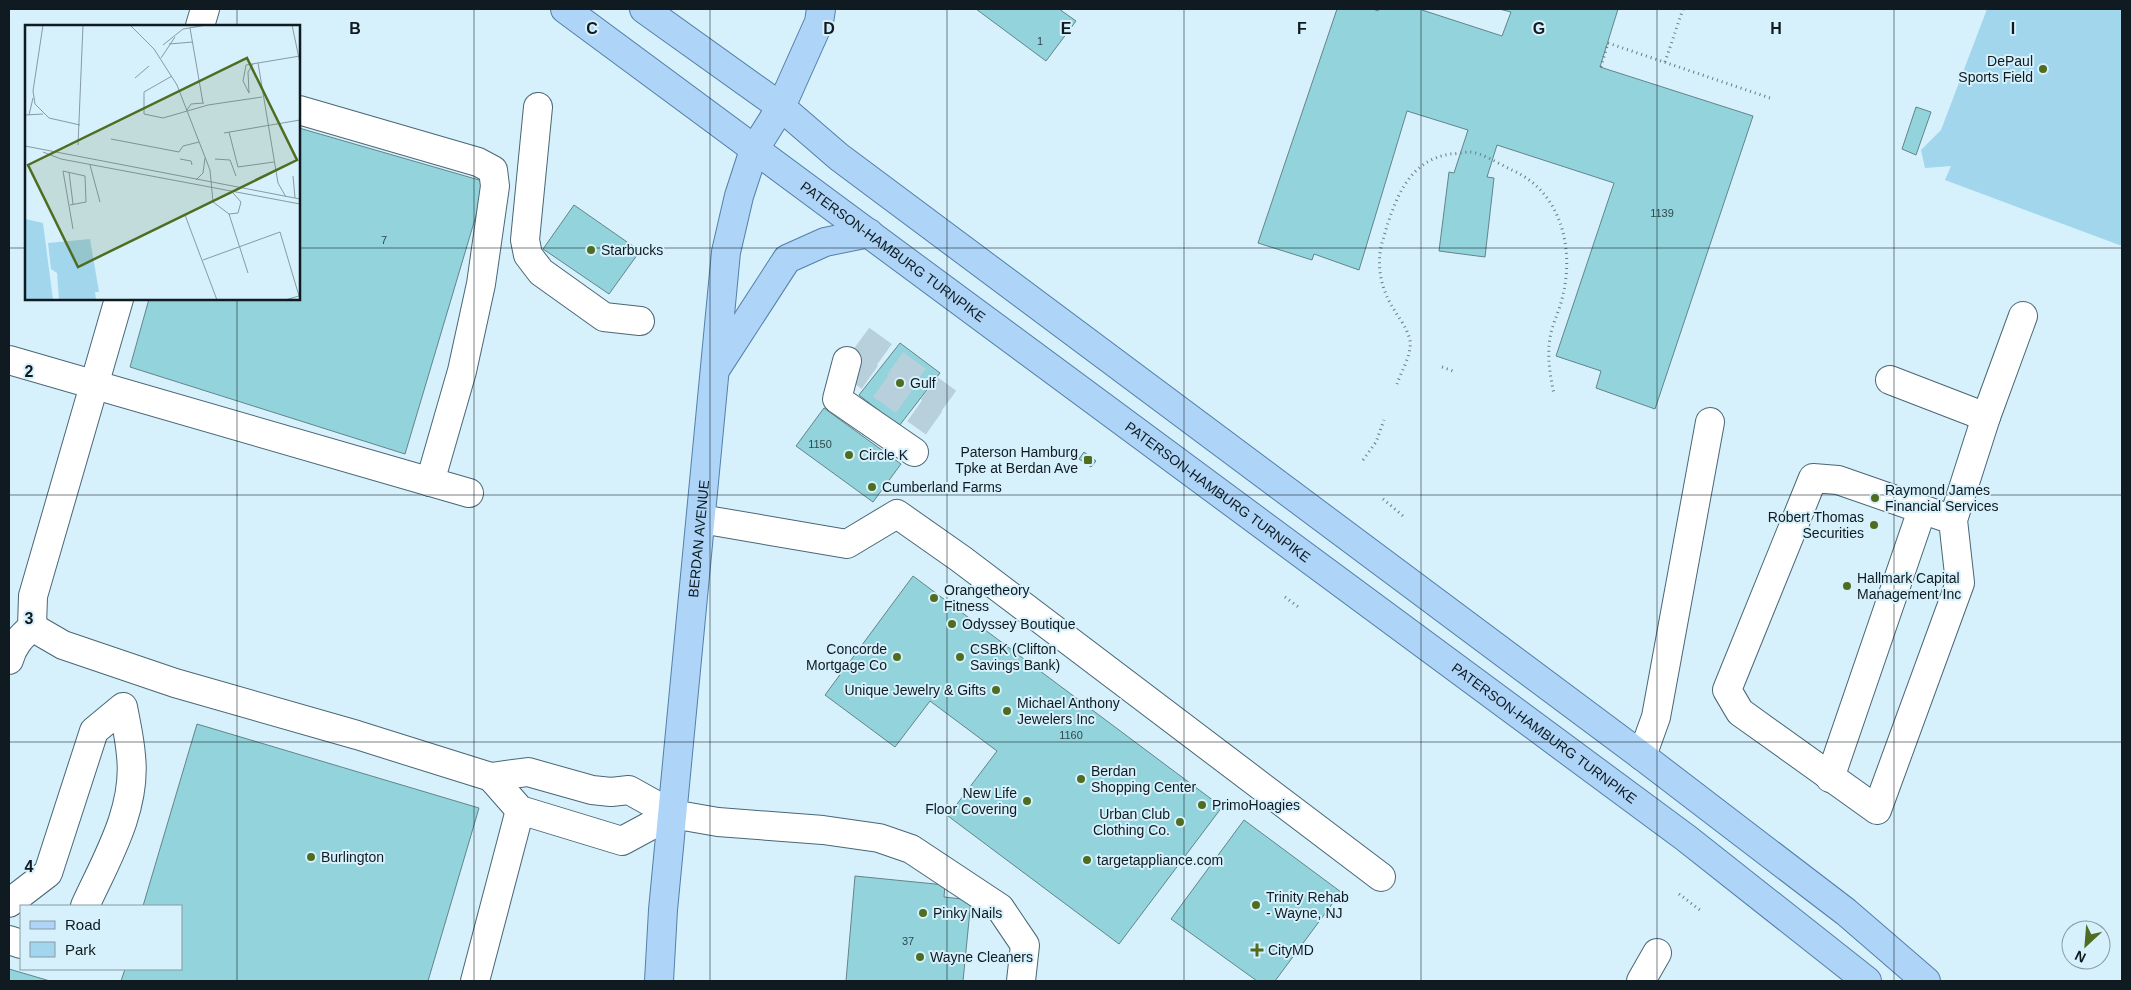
<svg xmlns="http://www.w3.org/2000/svg" width="2131" height="990" font-family="Helvetica,sans-serif">
  <rect width="100%" height="100%" fill="#d6f0fc"/>
  <!-- green -->
  <path fill="#a2d6ed" d="M 1987,9 L 2122,9 L 2122,246 L 1945,180 L 1951,166 L 1925,168 L 1921,150 L 1941,130 Z"/>
  <!-- building -->
  <g fill="#93d3dc" stroke="#62858b">
    <path d="M 976,9 L 1059,9 L 1076,21 L 1046,61 Z"/>
    <path d="M 1337,9 L 1373,9 L 1378,11 L 1379,9 L 1419,9 L 1502,36 L 1511,12 L 1499,9 L 1618,9 L 1600,67 L 1753,116 L 1655,409 L 1596,388 L 1601,371 L 1556,356 L 1614,183 L 1497,145 L 1487,177 L 1494,178 L 1485,257 L 1439,251 L 1449,172 L 1454,173 L 1468,130 L 1407,111 L 1359,270 L 1314,254 L 1312,260 L 1258,243 Z"/>
    <path d="M 1916,107 L 1931,112 L 1916,155 L 1902,149 Z"/>
    <path d="M 299,128 L 486,182 L 405,454 L 130,367 L 149,299 L 299,299 Z"/>
    <path d="M 574,205 L 640,251 L 609,294 L 543,249 Z"/>
    <path d="M 900,343 L 940,373 L 899,426 L 859,395 Z"/>
    <path d="M 824,408 L 901,464 L 873,502 L 796,446 Z"/>
    <path d="M 1084,452 L 1096,461 L 1091,467 L 1079,459 Z"/>
    <path d="M 913,576 L 1222,807 L 1119,944 L 948,816 L 997,751 L 930,701 L 895,747 L 825,695 Z"/>
    <path d="M 197,724 L 479,808 L 428,981 L 121,981 L 125,969 L 181,969 L 181,906 L 143,906 Z"/>
    <path d="M 1244,820 L 1341,892 L 1275,981 L 1257,981 L 1171,919 Z"/>
    <path d="M 855,876 L 945,885 L 944,897 L 971,900 L 963,981 L 846,981 Z"/>
    <path d="M 9,969 L 50,981 L 9,981 Z"/>
  </g>
  <g fill="none" stroke-linecap="round" stroke-linejoin="round">
    <!-- minor-tunnel -->
    <g stroke="#b8d0db" stroke-width="28" stroke-dasharray="28 14" stroke-linecap="butt">
      <path d="M 861,339 L 948,402"/>
      <path d="M 847,361 L 934,423"/>
    </g>
    <defs>
      <g id="minor">
        <path d="M 200,26 L 205,9"/>
        <path d="M 538,107 L 525,240 L 528,255 L 541,272 L 604,317 L 640,321"/>
        <path d="M 299,110 L 478,162 L 493,170 L 495,186 L 481,284 L 462,371 L 430,482"/>
        <path d="M 9,360 L 469,493"/>
        <path d="M 847,361 L 837,399 L 914,452"/>
        <path d="M 1890,380 L 1986,417"/>
        <path d="M 701,519 L 847,544 L 897,514 L 961,559 L 1381,877"/>
        <path d="M 1953,520 L 1838,480 L 1813,478 L 1727,690 L 1740,712 L 1877,810 L 1960,583 L 1953,520 L 1986,417 L 2023,316"/>
        <path d="M 32,627 L 63,645 L 175,683 L 357,735 L 491,777 L 528,772 L 592,790 L 611,792 L 629,790 L 672,814 L 718,822 L 823,830 L 879,838 L 911,849 L 1000,908 L 1025,945 L 1021,981"/>
        <path d="M 9,660 C 13,645 21,637 32,627 L 33,596 L 119,299"/>
        <path d="M 1642,756 L 1656,717 L 1710,422"/>
        <path d="M 491,777 L 520,810 L 622,841 L 672,814"/>
        <path d="M 1830,778 L 1922,510"/>
        <path d="M 9,903 L 48,873 L 94,731 L 123,707 C 126,723 130,740 131,756 C 137,809 106,860 85,906"/>
        <path d="M 9,940 L 21,944"/>
        <path d="M 475,981 L 520,810"/>
        <path d="M 1641,981 L 1657,953"/>
      </g>
      <g id="major">
        <path id="s1" d="M 565,9 L 1686,838 L 1867,981"/>
        <path d="M 644,9 L 781,107 L 839,157 L 1642,756 L 1846,912 L 1926,981"/>
        <path d="M 717,367 L 787,259 L 825,242 L 869,233"/>
        <path id="s2" d="M 659,981 L 663,910 L 726,252 L 739,196 L 754,150 L 781,107 L 819,22 L 821,9"/>
      </g>
    </defs>
    <!-- minor casing -->
    <use href="#minor" stroke="#4a6775" stroke-width="30"/>
    <!-- major casing -->
    <use href="#major" stroke="#5380a8" stroke-width="30"/>
    <!-- path -->
    <g stroke="#697b83" stroke-width="3" stroke-dasharray="1 4" stroke-linecap="butt">
      <path d="M 1665,62 L 1683,9"/>
      <path d="M 1601,67 L 1608,43 L 1770,98"/>
      <path d="M 1442,367 L 1453,371"/>
      <path d="M 1397,384 C 1401,372 1412,354 1410,341 C 1408,329 1399,318 1393,308 C 1381,289 1376,265 1382,243 C 1393,205 1406,160 1451,154 C 1457,154 1464,152 1470,152 C 1483,153 1499,164 1512,170 C 1562,192 1575,250 1562,299 C 1559,312 1552,324 1550,338 C 1547,357 1550,375 1554,394"/>
      <path d="M 1363,460 L 1376,442 L 1384,420"/>
      <path d="M 1383,499 L 1403,516"/>
      <path d="M 1285,597 L 1301,609"/>
      <path d="M 1679,894 L 1700,910"/>
    </g>
    <!-- minor -->
    <use href="#minor" stroke="#fff" stroke-width="28"/>
    <!-- major -->
    <use href="#major" stroke="#aed4f7" stroke-width="28"/>
  </g>
  <!-- grid -->
  <path fill="none" stroke="#0f1b20" stroke-width="1" stroke-opacity="0.55" d="M 237,9 L 237,26M 474,9 L 474,981M 710,9 L 710,981M 947,9 L 947,981M 1184,9 L 1184,981M 1421,9 L 1421,981M 1657,9 L 1657,981M 1894,9 L 1894,981M 9,248 L 26,248M 299,248 L 2122,248M 237,299 L 237,981M 9,495 L 2122,495M 9,742 L 2122,742"/>
  <!-- markers -->
  <g fill="#4f6d21" stroke="#d6f0fc" stroke-width="2">
    <circle cx="2043" cy="69" r="5"/>
    <circle cx="591" cy="250" r="5"/>
    <circle cx="900" cy="383" r="5"/>
    <circle cx="849" cy="455" r="5"/>
    <rect x="1083" y="455" width="10" height="10" rx="2.5"/>
    <circle cx="872" cy="487" r="5"/>
    <circle cx="1875" cy="498" r="5"/>
    <circle cx="1874" cy="525" r="5"/>
    <circle cx="1847" cy="586" r="5"/>
    <circle cx="934" cy="598" r="5"/>
    <circle cx="952" cy="624" r="5"/>
    <circle cx="897" cy="657" r="5"/>
    <circle cx="960" cy="657" r="5"/>
    <circle cx="996" cy="690" r="5"/>
    <circle cx="1007" cy="711" r="5"/>
    <circle cx="1081" cy="779" r="5"/>
    <circle cx="1027" cy="801" r="5"/>
    <circle cx="1202" cy="805" r="5"/>
    <circle cx="1180" cy="822" r="5"/>
    <circle cx="311" cy="857" r="5"/>
    <circle cx="1087" cy="860" r="5"/>
    <circle cx="1256" cy="905" r="5"/>
    <circle cx="923" cy="913" r="5"/>
    <path d="M1254.5 942.5h5v5h5v5h-5v5h-5v-5h-5v-5h5z"/>
    <circle cx="920" cy="957" r="5"/>
  </g>
  <g text-anchor="middle" dominant-baseline="central" stroke-width="4" stroke-linejoin="round" paint-order="stroke">
    <!-- number labels -->
    <g font-size="11" fill="#30494f">
      <text x="1040" y="41">1</text>
      <text x="1662" y="213">1139</text>
      <text x="384" y="240">7</text>
      <text x="820" y="444">1150</text>
      <text x="1071" y="735">1160</text>
      <text x="908" y="941">37</text>
    </g>
    <!-- poi labels -->
    <g font-size="14" fill="#0f1b20" stroke="#d6f0fc" text-anchor="start">
      <text x="2033" y="61" text-anchor="end">DePaul<tspan x="2033" dy="16">Sports Field</tspan></text>
      <text x="601" y="250">Starbucks</text>
      <text x="910" y="383">Gulf</text>
      <text x="1078" y="452" text-anchor="end">Paterson Hamburg<tspan x="1078" dy="16">Tpke at Berdan Ave</tspan></text>
      <text x="859" y="455">Circle K</text>
      <text x="882" y="487">Cumberland Farms</text>
      <text x="1885" y="490">Raymond James<tspan x="1885" dy="16">Financial Services</tspan></text>
      <text x="1864" y="517" text-anchor="end">Robert Thomas<tspan x="1864" dy="16">Securities</tspan></text>
      <text x="1857" y="578">Hallmark Capital<tspan x="1857" dy="16">Management Inc</tspan></text>
      <text x="944" y="590">Orangetheory<tspan x="944" dy="16">Fitness</tspan></text>
      <text x="962" y="624">Odyssey Boutique</text>
      <text x="887" y="649" text-anchor="end">Concorde<tspan x="887" dy="16">Mortgage Co</tspan></text>
      <text x="970" y="649">CSBK (Clifton<tspan x="970" dy="16">Savings Bank)</tspan></text>
      <text x="986" y="690" text-anchor="end">Unique Jewelry &amp; Gifts</text>
      <text x="1017" y="703">Michael Anthony<tspan x="1017" dy="16">Jewelers Inc</tspan></text>
      <text x="1091" y="771">Berdan<tspan x="1091" dy="16">Shopping Center</tspan></text>
      <text x="1017" y="793" text-anchor="end">New Life<tspan x="1017" dy="16">Floor Covering</tspan></text>
      <text x="1212" y="805">PrimoHoagies</text>
      <text x="1170" y="814" text-anchor="end">Urban Club<tspan x="1170" dy="16">Clothing Co.</tspan></text>
      <text x="321" y="857">Burlington</text>
      <text x="1097" y="860">targetappliance.com</text>
      <text x="1266" y="897">Trinity Rehab<tspan x="1266" dy="16">- Wayne, NJ</tspan></text>
      <text x="933" y="913">Pinky Nails</text>
      <text x="1268" y="950">CityMD</text>
      <text x="930" y="957">Wayne Cleaners</text>
    </g>
    <!-- street labels -->
    <g font-size="14" fill="#0f1b20" stroke="#d6f0fc">
      <text stroke="none"><textPath href="#s1" startOffset="408">PATERSON-HAMBURG TURNPIKE</textPath></text>
      <text stroke="none"><textPath href="#s1" startOffset="812">PATERSON-HAMBURG TURNPIKE</textPath></text>
      <text stroke="none"><textPath href="#s2" startOffset="444">BERDAN AVENUE</textPath></text>
      <text stroke="none"><textPath href="#s1" startOffset="1218">PATERSON-HAMBURG TURNPIKE</textPath></text>
    </g>
  </g>
  <!-- overview -->
  <g transform="translate(25 25)">
    <rect width="275" height="275" fill="#d6f0fc"/>
    <path d="M 0,194 L 18,198 L 28,275 L 0,275 ZM 65,214 L 74,267 L 70,267 L 71,275 L 34,275 L 32,248 L 26,244 L 23,218 Z" fill="#a2d6ed"/>
    <path fill="none" stroke="#869ba4" stroke-width="1" d="M 18,0 L 8,66 L 10,79 L 24,93 L 55,100M 105,0 L 129,24 L 152,60 L 185,145 L 188,177 L 204,189 L 213,188 L 216,177 L 208,168M 267,0 L 275,38M 165,3 L 178,78M 144,19 L 168,17M 138,20 L 158,4 L 182,0M 136,33 L 150,12M 233,38 L 253,158 L 261,172M 228,39 L 223,47 L 224,68 L 218,56 L 221,40 L 275,31M 147,51 L 119,67 L 119,89 L 138,93 L 183,80 L 237,72M 110,53 L 124,41M 162,85 L 166,79 L 179,78M 0,90 L 18,89M 4,90 L 8,73M 204,107 L 213,142 L 249,137M 199,108 L 275,95M 86,114 L 154,127 L 158,121 L 174,117M 53,120 L 58,0M 0,121 L 275,174M 18,127 L 36,134 L 275,179M 155,134 L 166,136 L 167,140M 190,134 L 205,135 L 211,151M 65,140 L 75,177M 44,147 L 48,179M 268,151 L 270,173M 171,155 L 178,148 L 180,133M 45,180 L 61,177 L 60,151 L 38,146 L 48,204M 204,189 L 223,248M 160,190 L 192,275M 178,235 L 255,207 L 274,271 L 260,275"/>
    <path fill="#4f6d21" fill-opacity="0.15" stroke="#4f6d21" stroke-width="2.5" d="M 222,33 L 272,135 L 53,242 L 3,140 Z"/>
    <rect width="275" height="275" fill="none" stroke="#0f1b20" stroke-width="2.5"/>
  </g>
  <g font-size="16" text-anchor="middle" font-weight="bold" fill="#0f1b20" stroke="#d6f0fc" stroke-width="4" stroke-linejoin="round" paint-order="stroke">
    <text x="355" y="34">B</text>
    <text x="592" y="34">C</text>
    <text x="829" y="34">D</text>
    <text x="1066" y="34">E</text>
    <text x="1302" y="34">F</text>
    <text x="1539" y="34">G</text>
    <text x="1776" y="34">H</text>
    <text x="2013" y="34">I</text>
    <text x="29" y="377">2</text>
    <text x="29" y="624">3</text>
    <text x="29" y="872">4</text>
  </g>
  <!-- border -->
  <rect width="2131" height="990" fill="none" stroke="#0f1b20" stroke-width="20"/>
  <!-- legend -->
  <rect x="20" y="905" width="162" height="65" fill="#d6f0fc" stroke="#869ba4"/>
  <rect x="30" y="921" width="25" height="8" fill="#aed4f7" stroke="#869ba4"/>
  <text x="65" y="930" font-size="15" fill="#0f1b20">Road</text>
  <rect x="30" y="942" width="25" height="15" fill="#a2d6ed" stroke="#869ba4"/>
  <text x="65" y="955" font-size="15" fill="#0f1b20">Park</text>
  <!-- north arrow -->
  <g transform="translate(2086 945) rotate(206)"><circle r="24" fill="#d6f0fc" stroke="#869ba4"/>
  <path d="M0-4L9 19L0 12L-9 19Z" fill="#4f6d21"/>
  <text y="-8" font-size="14" font-weight="bold" text-anchor="middle" fill="#0f1b20">N</text>
  </g>
</svg>
